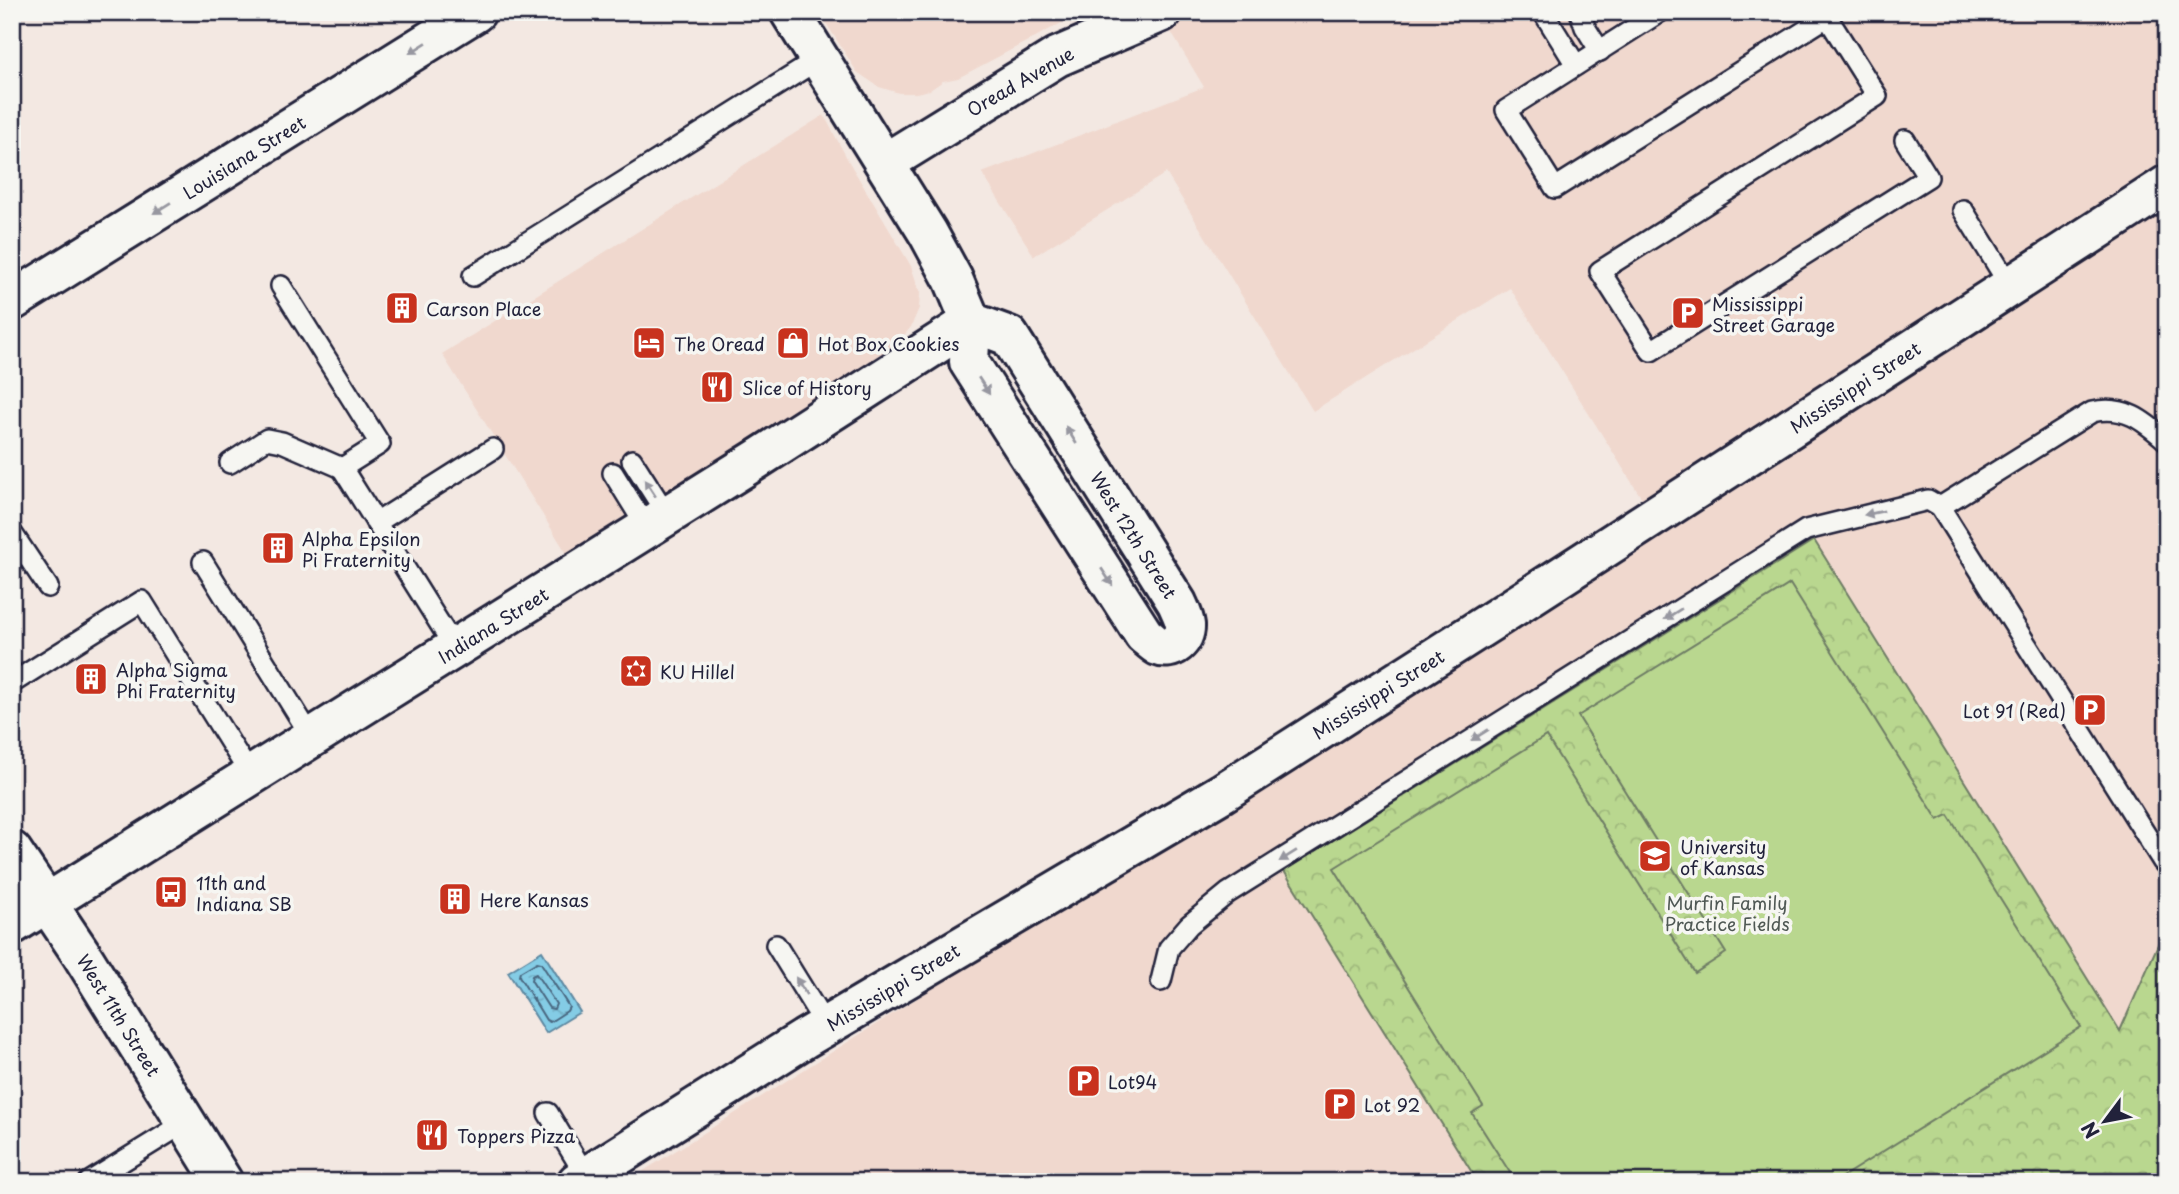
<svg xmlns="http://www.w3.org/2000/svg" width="2179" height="1194" font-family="'Playpen Sans',sans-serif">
  <defs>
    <pattern id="forest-crowns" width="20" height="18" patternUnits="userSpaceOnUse" patternTransform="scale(1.75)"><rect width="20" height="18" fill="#b9d78f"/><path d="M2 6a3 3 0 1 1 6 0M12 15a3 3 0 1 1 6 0" fill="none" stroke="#9fb87c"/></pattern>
    <pattern id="water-ripples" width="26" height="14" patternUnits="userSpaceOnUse" patternTransform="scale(1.75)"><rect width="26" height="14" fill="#84cce5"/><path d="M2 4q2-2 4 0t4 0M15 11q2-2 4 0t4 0" fill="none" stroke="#72afc5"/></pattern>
  </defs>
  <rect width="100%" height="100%" fill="#f3e8e2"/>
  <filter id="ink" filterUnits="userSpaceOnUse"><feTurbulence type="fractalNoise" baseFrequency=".0143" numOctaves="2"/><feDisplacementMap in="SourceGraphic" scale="14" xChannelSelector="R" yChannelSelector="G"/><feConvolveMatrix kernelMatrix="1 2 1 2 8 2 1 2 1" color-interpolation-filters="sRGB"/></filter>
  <g filter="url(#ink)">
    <!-- built -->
    <g fill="#f0d8ce">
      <path d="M 819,12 L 1107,12 L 1088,18 L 1071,18 L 958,78 L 943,81 L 930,90 L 916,93 L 899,93 L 879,87 L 857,72 Z"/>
      <path d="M 1159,12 L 2167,12 L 2167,1182 L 626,1182 L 1661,529 L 1510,288 L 1313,411 L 1166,173 L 1034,256 L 982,173 L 1204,87 Z"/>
      <path d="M 824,115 L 849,162 L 911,266 L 920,293 L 919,308 L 911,327 L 895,346 L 879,359 L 580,546 L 569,557 L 442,354 Z"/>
    </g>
    <!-- forest -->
    <path fill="url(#forest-crowns)" stroke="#6e7c65" stroke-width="2" d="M 1814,540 L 2120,1031 L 2167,924 L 2167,1182 L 1478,1182 L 1284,871 Z"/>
    <!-- pitch -->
    <path fill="#b9d78f" stroke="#6e7c65" stroke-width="2" d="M 1790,584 L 1938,820 L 1948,815 L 2081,1027 L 1834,1182 L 1516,1182 L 1472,1113 L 1483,1106 L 1334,868 L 1546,736 L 1695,973 L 1726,953 L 1578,716 Z"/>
    <!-- water -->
    <path fill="url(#water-ripples)" stroke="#5d88a1" stroke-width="2" d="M 542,951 L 580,1012 L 546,1033 L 508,972 Z"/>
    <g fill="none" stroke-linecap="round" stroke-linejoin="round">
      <!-- shore -->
      <g stroke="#49667f" stroke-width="2">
        <path d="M 537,962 L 541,963 L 569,1007 L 567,1011 L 550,1022 L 546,1020 L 519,976 L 520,972 Z"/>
        <path d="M 536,974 L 556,1004 L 554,1009 L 549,1008 L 531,980 L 532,976 Z"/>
      </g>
      <defs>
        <g id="service">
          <path d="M 1097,12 L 1109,34"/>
          <path d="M 1543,12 L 1576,65"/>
          <path d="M 1580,12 L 1585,27 L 1600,51"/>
          <path d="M 1660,12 L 1506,110 L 1555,188 L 1827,17"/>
          <path d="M 1824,12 L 1877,96 L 1600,271 L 1651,351 L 1928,177 L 1905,140"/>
          <path d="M 1963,210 L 2010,286"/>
          <path d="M 473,276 L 819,59"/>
          <path d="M 281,286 L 380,444 L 342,468 L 455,648"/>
          <path d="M 2167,441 C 2143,420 2125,405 2092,412 L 1940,507 L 2163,862 L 2167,860"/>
          <path d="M 632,460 L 667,515"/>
          <path d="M 230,463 L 267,439 L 282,442 L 342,468"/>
          <path d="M 613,473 L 647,528"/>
          <path d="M 376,523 L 493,449"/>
          <path d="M 12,533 L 48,587"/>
          <path d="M 203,562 L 312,738"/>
          <path d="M 12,683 L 142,601 L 251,776"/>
          <path d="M 776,945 L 826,1026"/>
          <path d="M 1161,981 L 1169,948 L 1189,925 L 1228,893 L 1806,530 L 1928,500 L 1940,507"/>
          <path d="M 548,1113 L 586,1176"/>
          <path d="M 89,1182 L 186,1122"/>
        </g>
        <g id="minor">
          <path d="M 790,12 L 928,233 L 953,279 L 971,322 L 969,362 L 1144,635 C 1148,638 1153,643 1158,646 C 1172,652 1186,640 1185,625 C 1184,617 1180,610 1177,603 L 1009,336 L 971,322"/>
          <path d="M 885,163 L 1057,57 L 1162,12"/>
          <path d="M 12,301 L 476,12"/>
          <path d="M 12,925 L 756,460 L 971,322"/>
          <path d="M 577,1182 L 804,1039 L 1222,793 L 1523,601 L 2167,185"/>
        </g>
        <path id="tertiary" d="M 12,851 L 80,952 L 223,1182"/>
      </defs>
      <!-- service casing -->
      <use href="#service" stroke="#22223b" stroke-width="24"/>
      <!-- minor casing -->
      <use href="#minor" stroke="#22223b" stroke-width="44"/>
      <!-- tertiary casing -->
      <use href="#tertiary" stroke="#22223b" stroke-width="44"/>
      <!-- service -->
      <use href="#service" stroke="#f6f6f2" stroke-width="19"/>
      <!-- minor -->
      <use href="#minor" stroke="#f6f6f2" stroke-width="38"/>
      <!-- tertiary -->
      <use href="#tertiary" stroke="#f6f6f2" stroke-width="38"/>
    </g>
    <!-- one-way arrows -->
    <defs><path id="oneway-solid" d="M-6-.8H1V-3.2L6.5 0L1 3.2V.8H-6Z" transform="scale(1.75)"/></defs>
    <g fill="#9797a0">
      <use href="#oneway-solid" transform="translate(418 48) rotate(148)"/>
      <use href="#oneway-solid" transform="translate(162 208) rotate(148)"/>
      <use href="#oneway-solid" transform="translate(984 386) rotate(57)"/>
      <use href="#oneway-solid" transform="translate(1071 435) rotate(-122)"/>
      <use href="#oneway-solid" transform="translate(650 488) rotate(-123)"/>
      <use href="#oneway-solid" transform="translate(1874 513) rotate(168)"/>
      <use href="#oneway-solid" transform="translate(1107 577) rotate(57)"/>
      <use href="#oneway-solid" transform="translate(1673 614) rotate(148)"/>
      <use href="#oneway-solid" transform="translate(1480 735) rotate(148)"/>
      <use href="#oneway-solid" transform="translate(1288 856) rotate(148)"/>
      <use href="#oneway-solid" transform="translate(801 986) rotate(-122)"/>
    </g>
  </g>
  <!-- icons -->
  <defs>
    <symbol id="building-square" viewBox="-11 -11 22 22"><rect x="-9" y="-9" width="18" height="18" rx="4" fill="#c8321e" stroke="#f6f6f2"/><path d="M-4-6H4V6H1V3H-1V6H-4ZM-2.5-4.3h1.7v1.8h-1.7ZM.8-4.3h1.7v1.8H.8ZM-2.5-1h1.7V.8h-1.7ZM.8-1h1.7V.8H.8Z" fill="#fff"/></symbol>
    <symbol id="parking-square" viewBox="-11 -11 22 22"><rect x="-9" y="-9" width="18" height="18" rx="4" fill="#c8321e" stroke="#f6f6f2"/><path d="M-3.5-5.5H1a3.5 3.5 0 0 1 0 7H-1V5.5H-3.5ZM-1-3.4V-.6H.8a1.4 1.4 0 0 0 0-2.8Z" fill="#fff"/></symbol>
    <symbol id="hotel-square" viewBox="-11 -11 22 22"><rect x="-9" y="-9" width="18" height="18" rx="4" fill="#c8321e" stroke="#f6f6f2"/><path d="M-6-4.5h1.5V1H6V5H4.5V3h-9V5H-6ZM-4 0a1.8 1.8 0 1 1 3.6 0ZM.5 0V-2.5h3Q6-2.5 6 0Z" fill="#fff"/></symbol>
    <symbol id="shop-square" viewBox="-11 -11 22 22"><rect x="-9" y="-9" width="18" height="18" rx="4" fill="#c8321e" stroke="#f6f6f2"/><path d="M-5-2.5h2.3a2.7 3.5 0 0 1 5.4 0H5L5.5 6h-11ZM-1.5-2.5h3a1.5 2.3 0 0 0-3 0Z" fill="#fff"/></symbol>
    <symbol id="restaurant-square" viewBox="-11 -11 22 22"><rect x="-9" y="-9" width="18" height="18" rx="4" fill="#c8321e" stroke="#f6f6f2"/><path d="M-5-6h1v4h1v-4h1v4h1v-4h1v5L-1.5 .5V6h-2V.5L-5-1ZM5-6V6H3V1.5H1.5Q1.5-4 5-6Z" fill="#fff"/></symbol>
    <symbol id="synagogue-square" viewBox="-11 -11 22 22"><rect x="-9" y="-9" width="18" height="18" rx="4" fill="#c8321e" stroke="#f6f6f2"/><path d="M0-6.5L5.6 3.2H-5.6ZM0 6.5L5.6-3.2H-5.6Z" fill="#fff"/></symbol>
    <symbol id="university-square" viewBox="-11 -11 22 22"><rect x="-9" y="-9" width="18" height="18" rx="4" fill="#c8321e" stroke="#f6f6f2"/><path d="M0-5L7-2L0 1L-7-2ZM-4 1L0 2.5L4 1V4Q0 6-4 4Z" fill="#fff"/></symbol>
    <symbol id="bus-square" viewBox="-11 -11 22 22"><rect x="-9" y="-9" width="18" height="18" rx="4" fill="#c8321e" stroke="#f6f6f2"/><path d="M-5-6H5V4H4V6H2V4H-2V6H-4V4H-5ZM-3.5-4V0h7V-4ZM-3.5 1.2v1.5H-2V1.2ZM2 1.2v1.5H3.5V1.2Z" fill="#fff"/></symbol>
  </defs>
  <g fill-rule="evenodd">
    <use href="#building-square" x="383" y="289" width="38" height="38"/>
    <use href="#parking-square" x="1669" y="294" width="38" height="38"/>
    <use href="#hotel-square" x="630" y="324" width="38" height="38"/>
    <use href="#shop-square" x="774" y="324" width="38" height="38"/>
    <use href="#restaurant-square" x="698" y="368" width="38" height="38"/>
    <use href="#building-square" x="259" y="529" width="38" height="38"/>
    <use href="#synagogue-square" x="617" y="652" width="38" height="38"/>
    <use href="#building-square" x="72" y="660" width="38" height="38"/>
    <use href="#parking-square" x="2071" y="691" width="38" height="38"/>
    <use href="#university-square" x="1636" y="837" width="38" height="38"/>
    <use href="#bus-square" x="152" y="873" width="38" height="38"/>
    <use href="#building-square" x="436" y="880" width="38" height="38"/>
    <use href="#parking-square" x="1065" y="1062" width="38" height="38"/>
    <use href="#parking-square" x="1321" y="1085" width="38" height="38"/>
    <use href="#restaurant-square" x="413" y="1116" width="38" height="38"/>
  </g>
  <g text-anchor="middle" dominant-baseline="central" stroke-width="7" stroke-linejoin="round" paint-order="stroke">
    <!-- street labels -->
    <g font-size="18" fill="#22223b" stroke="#f6f6f2">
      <text transform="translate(1020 81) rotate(-30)">Oread Avenue</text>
      <text transform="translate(244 157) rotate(-32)">Louisiana Street</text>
      <text transform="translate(1855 387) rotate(-33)">Mississippi Street</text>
      <text transform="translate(1134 535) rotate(58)">West 12th Street</text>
      <text transform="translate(493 625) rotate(-32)">Indiana Street</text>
      <text transform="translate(1378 694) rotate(-32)">Mississippi Street</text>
      <text transform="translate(893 987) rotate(-31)">Mississippi Street</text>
      <text transform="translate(119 1015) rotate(58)">West 11th Street</text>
    </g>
    <!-- poi labels -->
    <g font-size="18" fill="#22223b" stroke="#f6f6f2" text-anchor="start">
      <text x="1712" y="303">Mississippi<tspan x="1712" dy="21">Street Garage</tspan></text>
      <text x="426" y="308">Carson Place</text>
      <text x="674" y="343">The Oread</text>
      <text x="818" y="343">Hot Box Cookies</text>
      <text x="742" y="387">Slice of History</text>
      <text x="302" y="538">Alpha Epsilon<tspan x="302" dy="21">Pi Fraternity</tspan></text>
      <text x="116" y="669">Alpha Sigma<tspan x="116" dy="21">Phi Fraternity</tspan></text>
      <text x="660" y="671">KU Hillel</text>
      <text x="2066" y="710" text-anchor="end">Lot 91 (Red)</text>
      <text x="1680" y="846">University<tspan x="1680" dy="21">of Kansas</tspan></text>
      <text x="196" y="882">11th and<tspan x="196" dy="21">Indiana SB</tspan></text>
      <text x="480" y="899">Here Kansas</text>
      <text x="1108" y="1081">Lot94</text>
      <text x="1364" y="1104">Lot 92</text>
      <text x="457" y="1135">Toppers Pizza</text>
    </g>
    <!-- park labels -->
    <g font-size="18" fill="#4f5854" stroke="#f6f6f2">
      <text x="1727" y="902">Murfin Family<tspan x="1727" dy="21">Practice Fields</tspan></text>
    </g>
  </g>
  <!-- margin -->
  <rect width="2179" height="1194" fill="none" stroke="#f6f6f2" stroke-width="42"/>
  <rect x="21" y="21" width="2137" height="1152" fill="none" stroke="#22223b" stroke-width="2.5" filter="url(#ink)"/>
  <!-- north arrow -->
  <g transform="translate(2105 1121) rotate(238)" stroke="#f6f6f2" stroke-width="5" paint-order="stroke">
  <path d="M0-5L12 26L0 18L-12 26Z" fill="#22223b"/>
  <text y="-10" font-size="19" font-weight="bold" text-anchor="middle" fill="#22223b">N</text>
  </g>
</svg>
